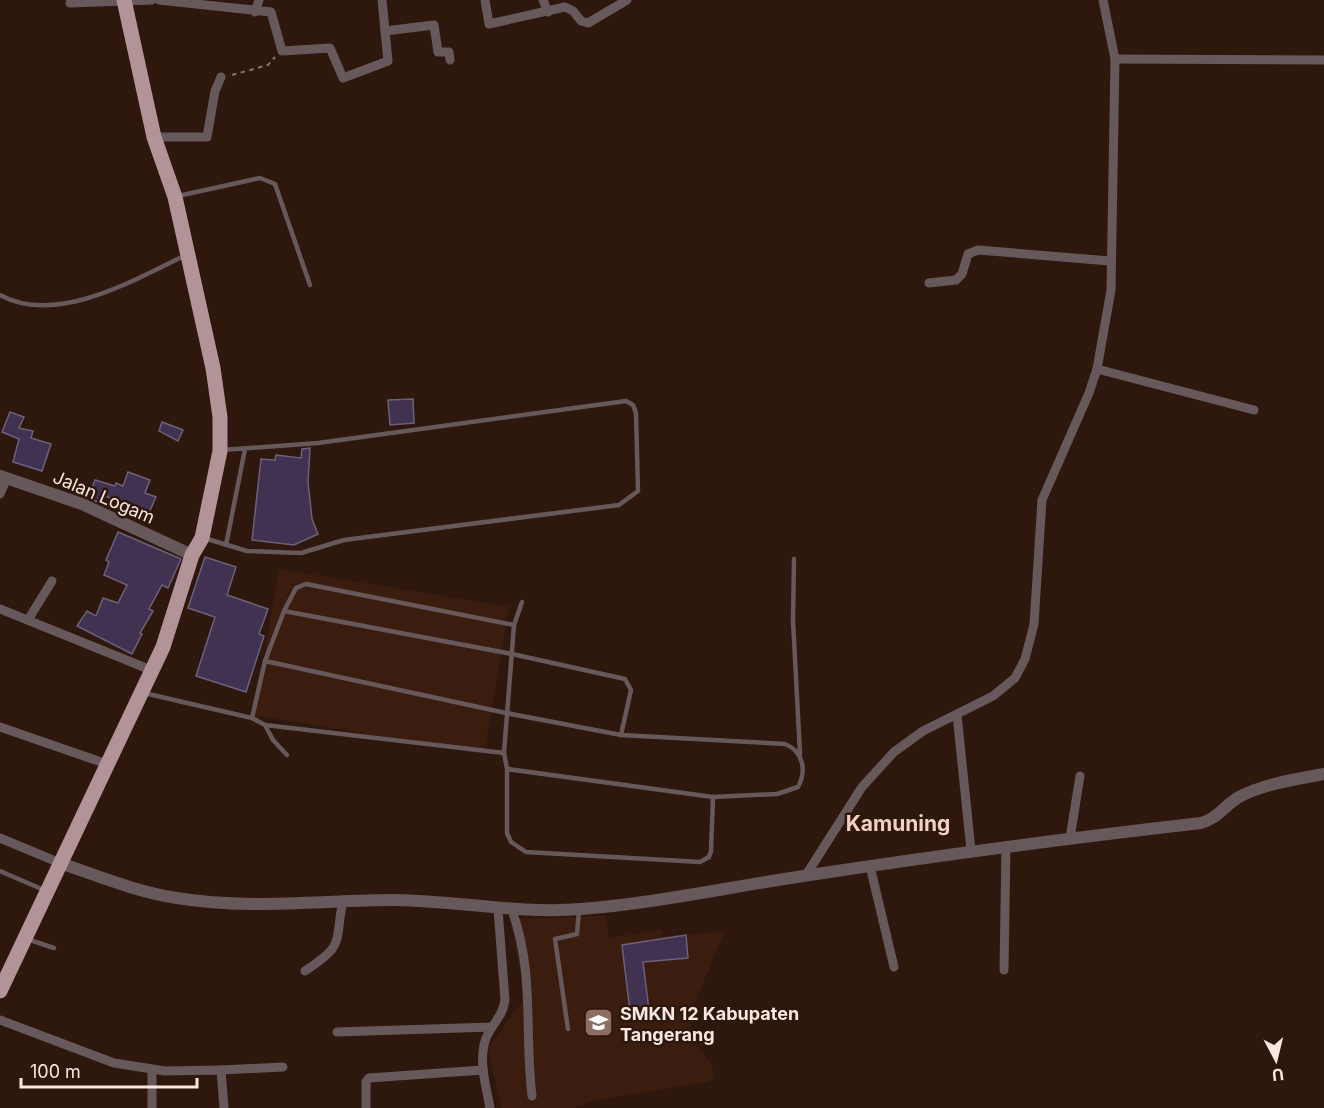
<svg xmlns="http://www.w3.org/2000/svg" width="1324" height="1108" font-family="Inter,sans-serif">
  <rect width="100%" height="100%" fill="#2e170d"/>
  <!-- built -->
  <g fill="#3b1d10">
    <path d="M 279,569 L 509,607 L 484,753 L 254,715 Z"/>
    <path d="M 606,916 L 609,938 L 662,930 L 663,936 L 724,932 L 692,1011 L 690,1035 L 694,1043 L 711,1062 L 715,1078 L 707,1082 L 597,1100 L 574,1108 L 501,1108 L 488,1048 L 525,998 L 510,919 Z"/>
  </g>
  <!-- building -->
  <g fill="#403250" stroke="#6c617a" stroke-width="1.5">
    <path d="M 413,399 L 414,423 L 390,425 L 388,400 Z"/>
    <path d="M 10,412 L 24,417 L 19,428 L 33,431 L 31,438 L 51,444 L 42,471 L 13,462 L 19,439 L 2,432 Z"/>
    <path d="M 162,422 L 183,430 L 178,441 L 159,431 Z"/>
    <path d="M 310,448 L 308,482 L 312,519 L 318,534 L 294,545 L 252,540 L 261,459 L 275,460 L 276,455 L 301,458 L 302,449 Z"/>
    <path d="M 128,472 L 150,480 L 145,493 L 156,497 L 149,513 L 105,496 L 101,504 L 91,499 L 95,492 L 91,490 L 95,480 L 115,486 L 116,483 L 123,486 Z"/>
    <path d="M 118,532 L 181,559 L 168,588 L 162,585 L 149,609 L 153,611 L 140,633 L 142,634 L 132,654 L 77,626 L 87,611 L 96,616 L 103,598 L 118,603 L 127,585 L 104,575 L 109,562 L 106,560 Z"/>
    <path d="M 205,557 L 236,567 L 227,595 L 268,609 L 259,634 L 264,636 L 246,692 L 196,676 L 215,617 L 188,608 Z"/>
    <path d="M 686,935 L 688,958 L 643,962 L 650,1018 L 631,1020 L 622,945 Z"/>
  </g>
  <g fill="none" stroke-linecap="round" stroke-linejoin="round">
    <!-- path -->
    <path stroke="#88736b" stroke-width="2" stroke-dasharray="4.5 4.5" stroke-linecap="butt" d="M 232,75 L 268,65 L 275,57"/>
    <!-- service -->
    <g stroke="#67595b" stroke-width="4.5">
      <path d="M 178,196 L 260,178 L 275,184 L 310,285"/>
      <path d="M 0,295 C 56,326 134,280 186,255"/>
      <path d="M 204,538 L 247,551 L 301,553 L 344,540 L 619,505 L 638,491 L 636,413 L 633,405 L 626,401 L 318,443 L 222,450"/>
      <path d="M 226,545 L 245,449"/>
      <path d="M 794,559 L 793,621 L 800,754"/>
      <path d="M 522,602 L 514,625 L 504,753 L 507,769 L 507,833 L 511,842 L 526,852 L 700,862 L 709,857 L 711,851 L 713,797"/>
      <path d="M 284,611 L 296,588 L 306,584 L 514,625"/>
      <path d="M 265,661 L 506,713 L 621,735 L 785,744 C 803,751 807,770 798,787 L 777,794 L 713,797 L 507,769"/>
      <path d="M 144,693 L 252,718 L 265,725 L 504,753"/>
      <path d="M 252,718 L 265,661 L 284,611 L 512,654 L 625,679 L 631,690 L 621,735"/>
      <path d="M 265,725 L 273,740 L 287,755"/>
      <path d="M 0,871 L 44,890"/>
      <path d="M 27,939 L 54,948"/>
      <path d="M 568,1029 L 555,939 L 577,934 L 579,910"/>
    </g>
    <!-- minor -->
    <g stroke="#67595b" stroke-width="9">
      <path d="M 159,0 L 271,12 L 282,51 L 330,48 L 343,78 L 388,61 L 382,0"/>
      <path d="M 485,0 L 489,24 L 565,7 L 573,11 L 581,21 L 588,23 L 627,0"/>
      <path d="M 543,0 L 548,12"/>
      <path d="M 70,3 L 152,0"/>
      <path d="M 255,12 L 259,0"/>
      <path d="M 385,31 L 434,25 L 438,52 L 449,52 L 450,60"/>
      <path d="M 1115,59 L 1324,60"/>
      <path d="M 154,137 L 207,137 L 215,91 L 221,77"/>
      <path d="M 929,283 L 956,280 L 962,274 L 968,254 L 978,250 L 1110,261"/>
      <path d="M 1097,369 L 1254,410"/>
      <path d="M 0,494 L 7,478"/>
      <path d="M 0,609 L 151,670"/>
      <path d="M 28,620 L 52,581"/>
      <path d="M 957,715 L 971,850"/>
      <path d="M 0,727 L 107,764"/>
      <path d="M 0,838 L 60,863"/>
      <path d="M 1070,838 L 1080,776"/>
      <path d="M 870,866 L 894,967"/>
      <path d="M 806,875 L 862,787 L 894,752 L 923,731 L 993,696 L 1015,678 L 1025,659 L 1034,624 L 1042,500 L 1089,393 L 1097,369 L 1111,290 L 1115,59 L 1103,0"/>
      <path d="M 512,910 C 535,975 524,1030 532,1096"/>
      <path d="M 1004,970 L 1006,846"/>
      <path d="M 305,971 C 346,944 334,944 343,900"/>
      <path d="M 0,1020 L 114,1063 L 165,1071 L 221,1070 L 224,1108"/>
      <path d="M 337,1032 L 492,1027"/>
      <path d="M 221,1070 L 283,1067"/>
      <path d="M 152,1108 L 152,1070"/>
      <path d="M 366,1108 L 366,1082 L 369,1078 L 483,1070"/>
      <path d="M 490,1108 C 486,1086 478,1060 486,1038 C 492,1024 503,1016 505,1000 L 498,909"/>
    </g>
    <!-- tertiary -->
    <g stroke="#67595b" stroke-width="12">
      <path d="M 0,476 L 82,504 L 192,555"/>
      <path d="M 60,863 C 98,876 137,892 177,898 C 249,910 323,900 396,900 C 459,901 519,914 581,909 C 658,903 734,886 810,875 C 940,855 1070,838 1201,823 C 1217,819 1225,805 1239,797 C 1263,784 1297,779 1324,774"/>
    </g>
    <!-- primary -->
    <path stroke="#b29498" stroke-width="15" d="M 0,991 L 163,647 L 192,555 L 202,538 L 220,451 L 220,417 L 213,368 L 175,197 L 154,137 L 124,0"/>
  </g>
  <!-- icons -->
  <defs>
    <symbol id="school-square" viewBox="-11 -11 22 22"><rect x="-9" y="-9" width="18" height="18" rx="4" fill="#8d6e63" stroke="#2e170d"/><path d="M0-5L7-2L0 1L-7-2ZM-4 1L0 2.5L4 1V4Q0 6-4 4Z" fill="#fff"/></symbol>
  </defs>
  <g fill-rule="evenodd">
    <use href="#school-square" x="582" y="1006" width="33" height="33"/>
  </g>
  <g text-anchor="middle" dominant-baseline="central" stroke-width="5" stroke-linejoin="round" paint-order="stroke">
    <!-- street labels -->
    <g font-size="18" fill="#f9e8e1" stroke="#2e170d">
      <text transform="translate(104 497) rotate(23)">Jalan Logam</text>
    </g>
    <!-- poi labels -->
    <g font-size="18" font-weight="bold" fill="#f9e8e1" stroke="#2e170d" text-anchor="start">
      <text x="620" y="1013">SMKN 12 Kabupaten<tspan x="620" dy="21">Tangerang</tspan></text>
    </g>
    <!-- quarter labels -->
    <g font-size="21" font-weight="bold" fill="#f2d1c3" stroke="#2e170d">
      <text x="898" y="823">Kamuning</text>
    </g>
  </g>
  <!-- north arrow -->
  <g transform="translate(1276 1060) rotate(173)" stroke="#2e170d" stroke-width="4.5" paint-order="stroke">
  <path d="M0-4.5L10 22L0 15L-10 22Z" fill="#f9e8e1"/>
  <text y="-9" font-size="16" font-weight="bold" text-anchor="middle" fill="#f9e8e1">U</text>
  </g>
  <!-- scale -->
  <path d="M21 1078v9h176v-9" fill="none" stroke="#f9e8e1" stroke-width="3"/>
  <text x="30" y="1078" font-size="18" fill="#f9e8e1" stroke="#2e170d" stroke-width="4.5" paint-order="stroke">100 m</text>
</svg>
